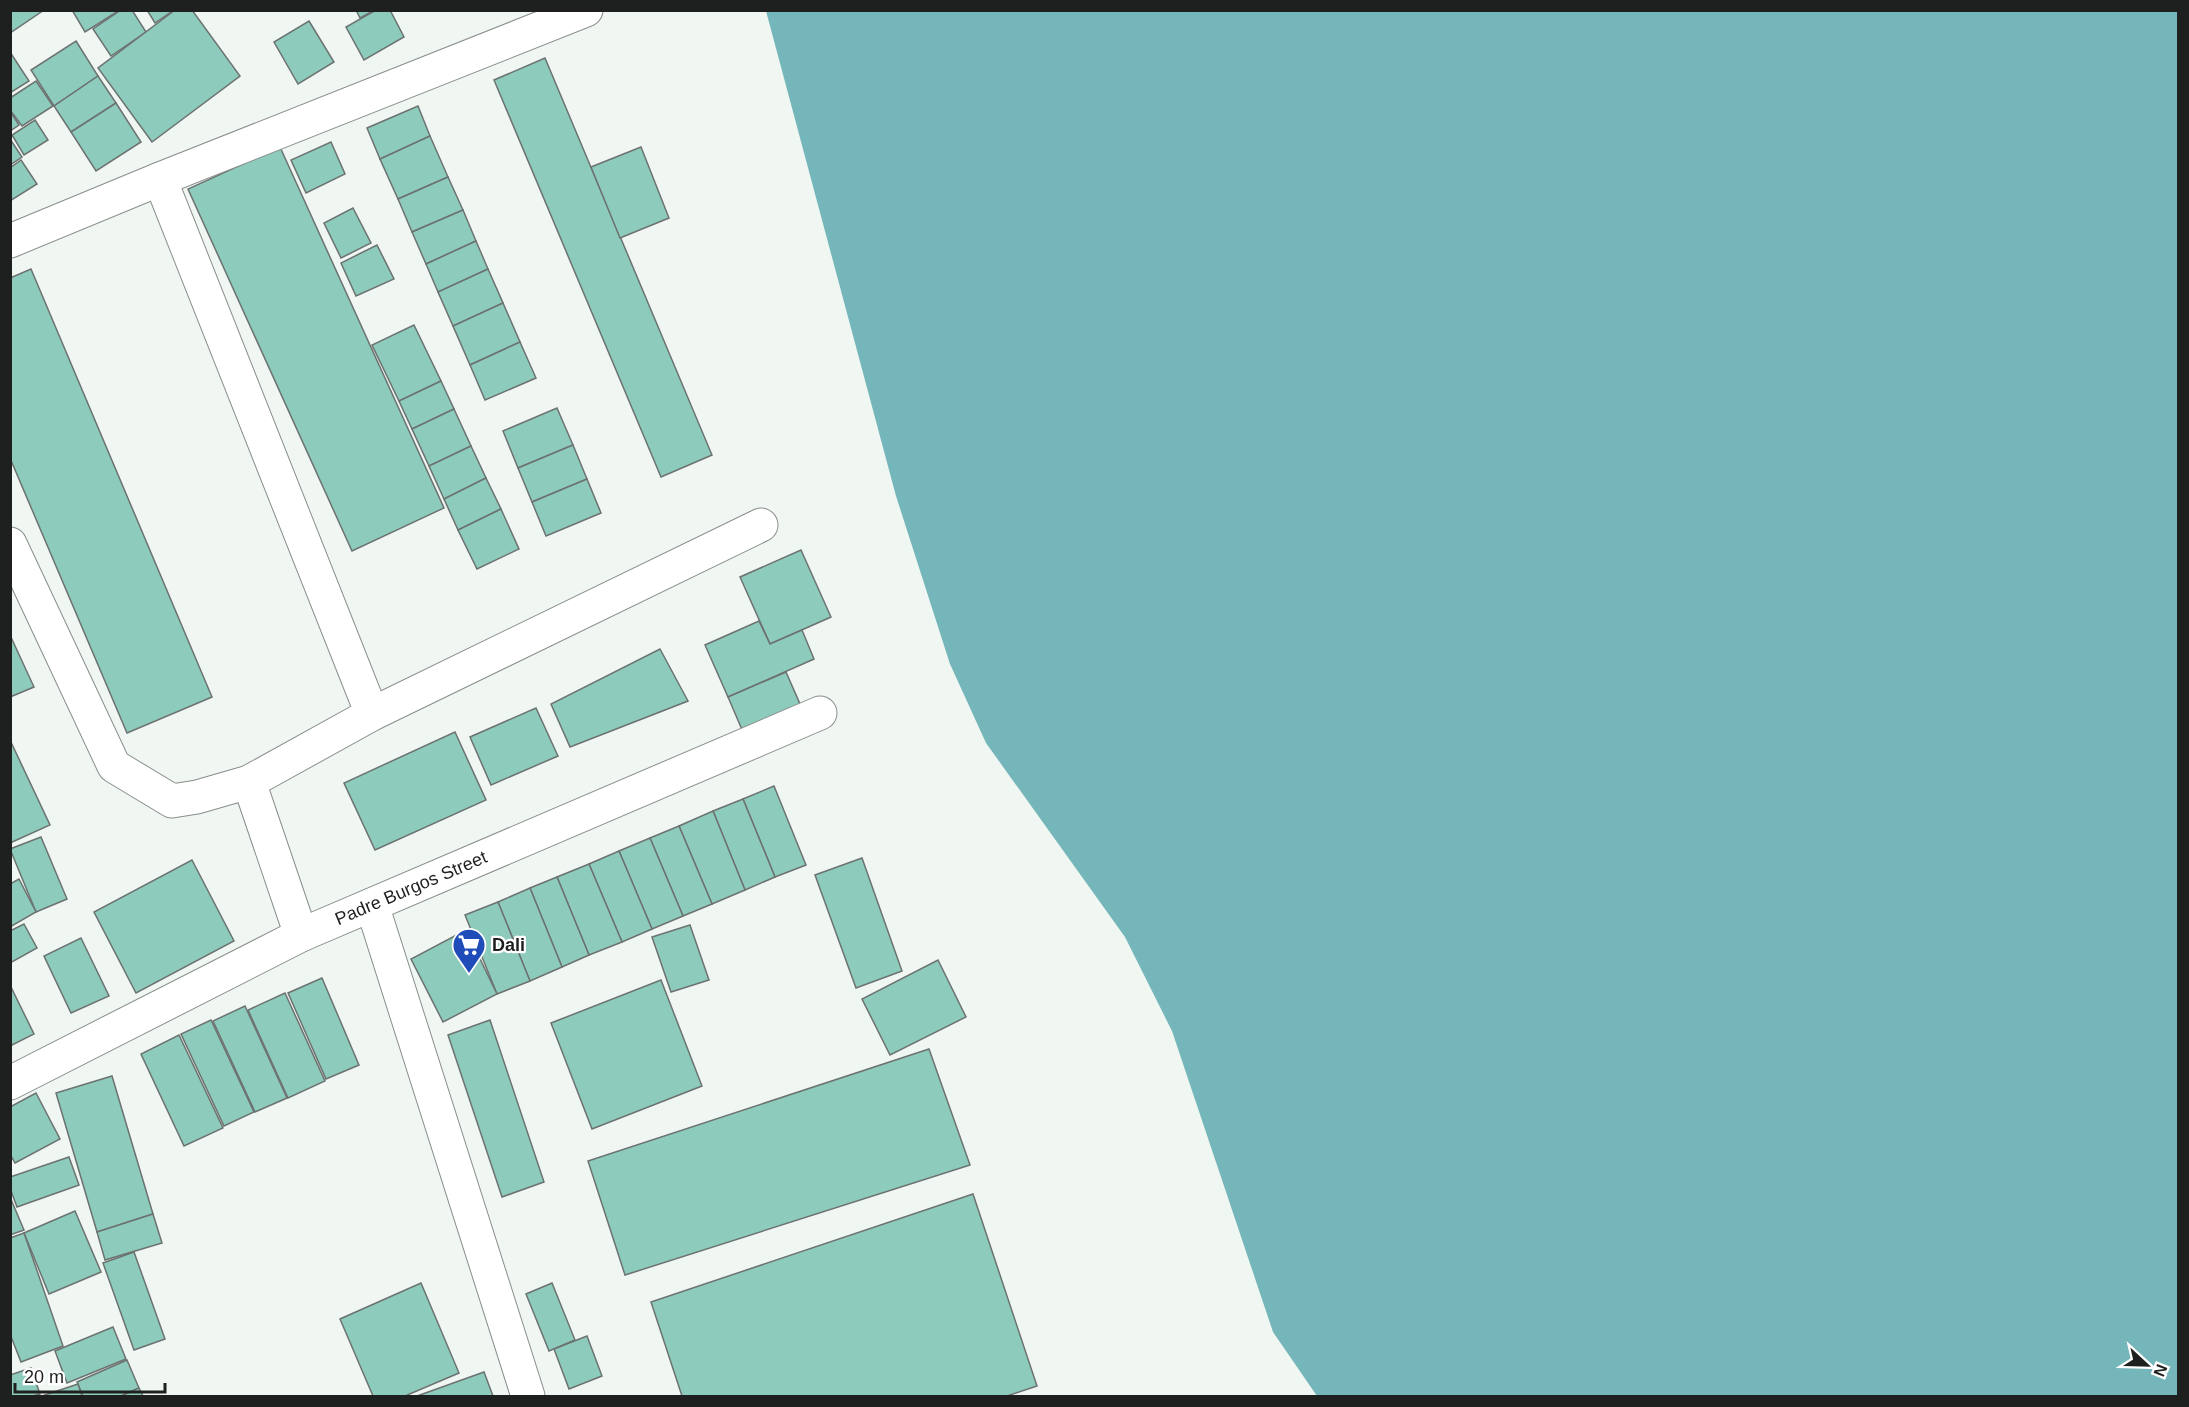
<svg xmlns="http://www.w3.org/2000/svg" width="2189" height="1407" font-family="Helvetica,sans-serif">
  <rect width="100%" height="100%" fill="#f0f6f2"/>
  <!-- water -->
  <path fill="#74b6b9" d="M 766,11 L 2178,11 L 2178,1396 L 1317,1396 L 1273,1332 L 1172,1031 L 1125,937 L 986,743 L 950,664 L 896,496 Z"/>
  <!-- building -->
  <g fill="#8dcbbc" stroke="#6c7270" stroke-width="1.5">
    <path d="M 10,10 L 44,10 L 10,33 Z"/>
    <path d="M 72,10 L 120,10 L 85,32 Z"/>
    <path d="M 121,10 L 132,10 L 146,32 L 111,56 L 93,29 Z"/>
    <path d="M 147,10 L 174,10 L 155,23 Z"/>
    <path d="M 175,10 L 192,10 L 240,76 L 152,142 L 98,68 Z"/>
    <path d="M 356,10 L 375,10 L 360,18 Z"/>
    <path d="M 376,10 L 390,10 L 404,37 L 364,60 L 346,27 Z"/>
    <path d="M 309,21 L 334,62 L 298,84 L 274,42 Z"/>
    <path d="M 76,41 L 98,76 L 54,106 L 31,70 Z"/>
    <path d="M 10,52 L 29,81 L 10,93 Z"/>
    <path d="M 545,58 L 712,455 L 661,477 L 494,80 Z"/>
    <path d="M 98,76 L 116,103 L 71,132 L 54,106 Z"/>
    <path d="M 36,81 L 53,106 L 22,126 L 10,110 L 10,98 Z"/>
    <path d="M 116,103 L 141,142 L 96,171 L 71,132 Z"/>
    <path d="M 418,106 L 430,136 L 380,159 L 367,128 Z"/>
    <path d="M 10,111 L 19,125 L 10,131 Z"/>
    <path d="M 35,120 L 48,140 L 24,155 L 12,135 Z"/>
    <path d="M 430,136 L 448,177 L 398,199 L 380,159 Z"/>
    <path d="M 10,139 L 22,157 L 10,165 Z"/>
    <path d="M 331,142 L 345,174 L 306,193 L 291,160 Z"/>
    <path d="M 280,147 L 444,508 L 352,551 L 188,189 Z"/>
    <path d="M 641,147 L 669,218 L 620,238 L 591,167 Z"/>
    <path d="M 21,160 L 37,184 L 10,201 L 10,168 Z"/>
    <path d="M 448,177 L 463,210 L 412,232 L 398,199 Z"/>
    <path d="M 353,208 L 371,243 L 341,258 L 324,223 Z"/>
    <path d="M 463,210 L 476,241 L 426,264 L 412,232 Z"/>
    <path d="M 476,241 L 488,269 L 438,292 L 426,264 Z"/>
    <path d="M 377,245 L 394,279 L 356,296 L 341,263 Z"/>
    <path d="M 31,269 L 212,697 L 127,733 L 10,458 L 10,278 Z"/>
    <path d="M 488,269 L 503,303 L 453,326 L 438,292 Z"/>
    <path d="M 503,303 L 520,342 L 470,365 L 453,326 Z"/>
    <path d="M 414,325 L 441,381 L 399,401 L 372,345 Z"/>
    <path d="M 520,342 L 536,378 L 485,400 L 470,365 Z"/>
    <path d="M 441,381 L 454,409 L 412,429 L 399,401 Z"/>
    <path d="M 557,408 L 573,445 L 518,468 L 503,431 Z"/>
    <path d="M 454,409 L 471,446 L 429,466 L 412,429 Z"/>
    <path d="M 573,445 L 587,479 L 532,502 L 518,468 Z"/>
    <path d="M 471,446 L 486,478 L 444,499 L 429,466 Z"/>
    <path d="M 486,478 L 501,509 L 458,530 L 444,499 Z"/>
    <path d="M 587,479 L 601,513 L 546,536 L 532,502 Z"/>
    <path d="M 501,509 L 519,549 L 477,569 L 458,530 Z"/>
    <path d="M 801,550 L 831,617 L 770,644 L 740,577 Z"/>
    <path d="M 759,621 L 770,644 L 802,630 L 814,659 L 728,697 L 705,645 Z"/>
    <path d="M 10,635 L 34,687 L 10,697 Z"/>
    <path d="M 660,649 L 688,701 L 570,747 L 551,704 Z"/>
    <path d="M 786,672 L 800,704 L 743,732 L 728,697 Z"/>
    <path d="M 536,708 L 558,756 L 491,785 L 470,737 Z"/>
    <path d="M 455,732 L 486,800 L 375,850 L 344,783 Z"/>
    <path d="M 10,740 L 50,825 L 10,843 Z"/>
    <path d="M 774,786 L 806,865 L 775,877 L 743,799 Z"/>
    <path d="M 743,799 L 775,877 L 745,890 L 713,811 Z"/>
    <path d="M 713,811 L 745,890 L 712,904 L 679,826 Z"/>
    <path d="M 679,826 L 712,904 L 683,916 L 650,838 Z"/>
    <path d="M 41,837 L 67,899 L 36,912 L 10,849 Z"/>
    <path d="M 650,838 L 683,916 L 652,929 L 619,851 Z"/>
    <path d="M 619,851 L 652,929 L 622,942 L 589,864 Z"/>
    <path d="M 862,858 L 902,971 L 856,988 L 815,875 Z"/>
    <path d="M 192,860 L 234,941 L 136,993 L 94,912 Z"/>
    <path d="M 589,864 L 622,942 L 589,955 L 557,877 Z"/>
    <path d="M 557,877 L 589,955 L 562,967 L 530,888 Z"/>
    <path d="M 19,879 L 36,912 L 10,927 L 10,884 Z"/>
    <path d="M 530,888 L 562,967 L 530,981 L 498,902 Z"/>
    <path d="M 498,902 L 530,981 L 497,994 L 465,915 Z"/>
    <path d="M 24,924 L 37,948 L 10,963 L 10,931 Z"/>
    <path d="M 690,925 L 709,980 L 671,992 L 652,937 Z"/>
    <path d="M 466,930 L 497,994 L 443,1022 L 411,959 Z"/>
    <path d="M 81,938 L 109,996 L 71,1013 L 44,956 Z"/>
    <path d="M 938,960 L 966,1017 L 890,1055 L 862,999 Z"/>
    <path d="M 322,978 L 359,1065 L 326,1079 L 288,993 Z"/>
    <path d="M 661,980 L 702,1086 L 592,1129 L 551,1023 Z"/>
    <path d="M 10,985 L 34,1034 L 10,1046 Z"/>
    <path d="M 285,993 L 325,1081 L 288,1098 L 248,1010 Z"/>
    <path d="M 245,1006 L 287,1098 L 255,1112 L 213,1021 Z"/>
    <path d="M 211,1020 L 254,1112 L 224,1126 L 181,1034 Z"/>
    <path d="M 490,1020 L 544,1182 L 502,1197 L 448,1035 Z"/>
    <path d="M 179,1035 L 223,1128 L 184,1146 L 141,1054 Z"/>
    <path d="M 929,1049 L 970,1165 L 625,1275 L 588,1161 Z"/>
    <path d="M 112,1076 L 153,1214 L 97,1232 L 56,1093 Z"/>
    <path d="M 36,1093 L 60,1139 L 15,1163 L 10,1154 L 10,1107 Z"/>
    <path d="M 69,1157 L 79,1185 L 17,1207 L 10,1188 L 10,1177 Z"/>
    <path d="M 973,1194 L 1037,1386 L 1007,1396 L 682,1396 L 651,1302 Z"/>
    <path d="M 10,1197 L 24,1230 L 10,1235 Z"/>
    <path d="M 75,1211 L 101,1272 L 49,1294 L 24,1233 Z"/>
    <path d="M 153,1214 L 162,1243 L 105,1260 L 97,1232 Z"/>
    <path d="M 24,1233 L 63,1346 L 21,1362 L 10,1334 L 10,1238 Z"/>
    <path d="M 134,1252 L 165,1339 L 134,1350 L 103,1263 Z"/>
    <path d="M 421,1283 L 459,1373 L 405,1396 L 373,1396 L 340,1319 Z"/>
    <path d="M 552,1283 L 575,1340 L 549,1351 L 526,1294 Z"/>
    <path d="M 113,1327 L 126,1359 L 67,1383 L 55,1351 Z"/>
    <path d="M 587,1336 L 602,1376 L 569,1389 L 554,1349 Z"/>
    <path d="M 127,1360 L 139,1388 L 121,1396 L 83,1396 L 77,1382 Z"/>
    <path d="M 31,1368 L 40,1394 L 33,1396 L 10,1396 L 10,1375 Z"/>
    <path d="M 484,1372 L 493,1396 L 417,1396 Z"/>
    <path d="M 78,1384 L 82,1396 L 42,1396 Z"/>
    <path d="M 139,1388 L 143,1396 L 121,1396 Z"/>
  </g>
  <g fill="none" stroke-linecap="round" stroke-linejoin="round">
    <defs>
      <g id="minor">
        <path d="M 160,179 L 372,714"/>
        <path d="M 10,241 L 160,179 L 586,10"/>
        <path d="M 10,544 L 114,766 L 172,801 L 197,797 L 249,782 L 372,714 L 761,525"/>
        <path d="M 249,782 L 301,935"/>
        <path d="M 372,905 L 528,1396"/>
        <path d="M 10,1083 L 301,935 L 820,713"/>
      </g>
    </defs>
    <!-- minor casing -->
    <use href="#minor" stroke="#898e8b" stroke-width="35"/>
    <!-- minor -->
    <use href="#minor" stroke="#fff" stroke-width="33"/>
  </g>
  <!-- icons -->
  <defs>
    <symbol id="supermarket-pin" viewBox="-11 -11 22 30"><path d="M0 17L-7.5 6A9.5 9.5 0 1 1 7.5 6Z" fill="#204cba" stroke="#fff"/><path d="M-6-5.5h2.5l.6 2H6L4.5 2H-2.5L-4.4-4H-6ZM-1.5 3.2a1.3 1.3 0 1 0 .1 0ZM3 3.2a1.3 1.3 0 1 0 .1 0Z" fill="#fff"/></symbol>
  </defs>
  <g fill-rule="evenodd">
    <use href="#supermarket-pin" x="450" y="926" width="38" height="52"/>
  </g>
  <g text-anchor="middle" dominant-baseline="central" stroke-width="4.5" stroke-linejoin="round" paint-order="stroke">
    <!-- street labels -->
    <g font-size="18" fill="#1e201f" stroke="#fff">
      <text transform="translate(411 888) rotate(-23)">Padre Burgos Street</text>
    </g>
    <!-- poi labels -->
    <g font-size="18" font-weight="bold" fill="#1e201f" stroke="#fff" text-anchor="start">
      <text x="492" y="945">Dali</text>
    </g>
  </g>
  <!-- border -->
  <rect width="2189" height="1407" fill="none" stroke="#1e201f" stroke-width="24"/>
  <!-- north arrow -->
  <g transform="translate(2147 1365) rotate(112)" stroke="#ffffff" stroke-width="4.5" paint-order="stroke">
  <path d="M0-4.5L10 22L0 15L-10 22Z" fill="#1e201f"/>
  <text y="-9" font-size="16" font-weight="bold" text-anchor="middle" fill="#1e201f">N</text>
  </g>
  <!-- scale -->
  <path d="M15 1383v9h150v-9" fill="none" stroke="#1e201f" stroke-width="3"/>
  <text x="24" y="1383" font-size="18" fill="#1e201f" stroke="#ffffff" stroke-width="4.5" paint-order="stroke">20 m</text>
</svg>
